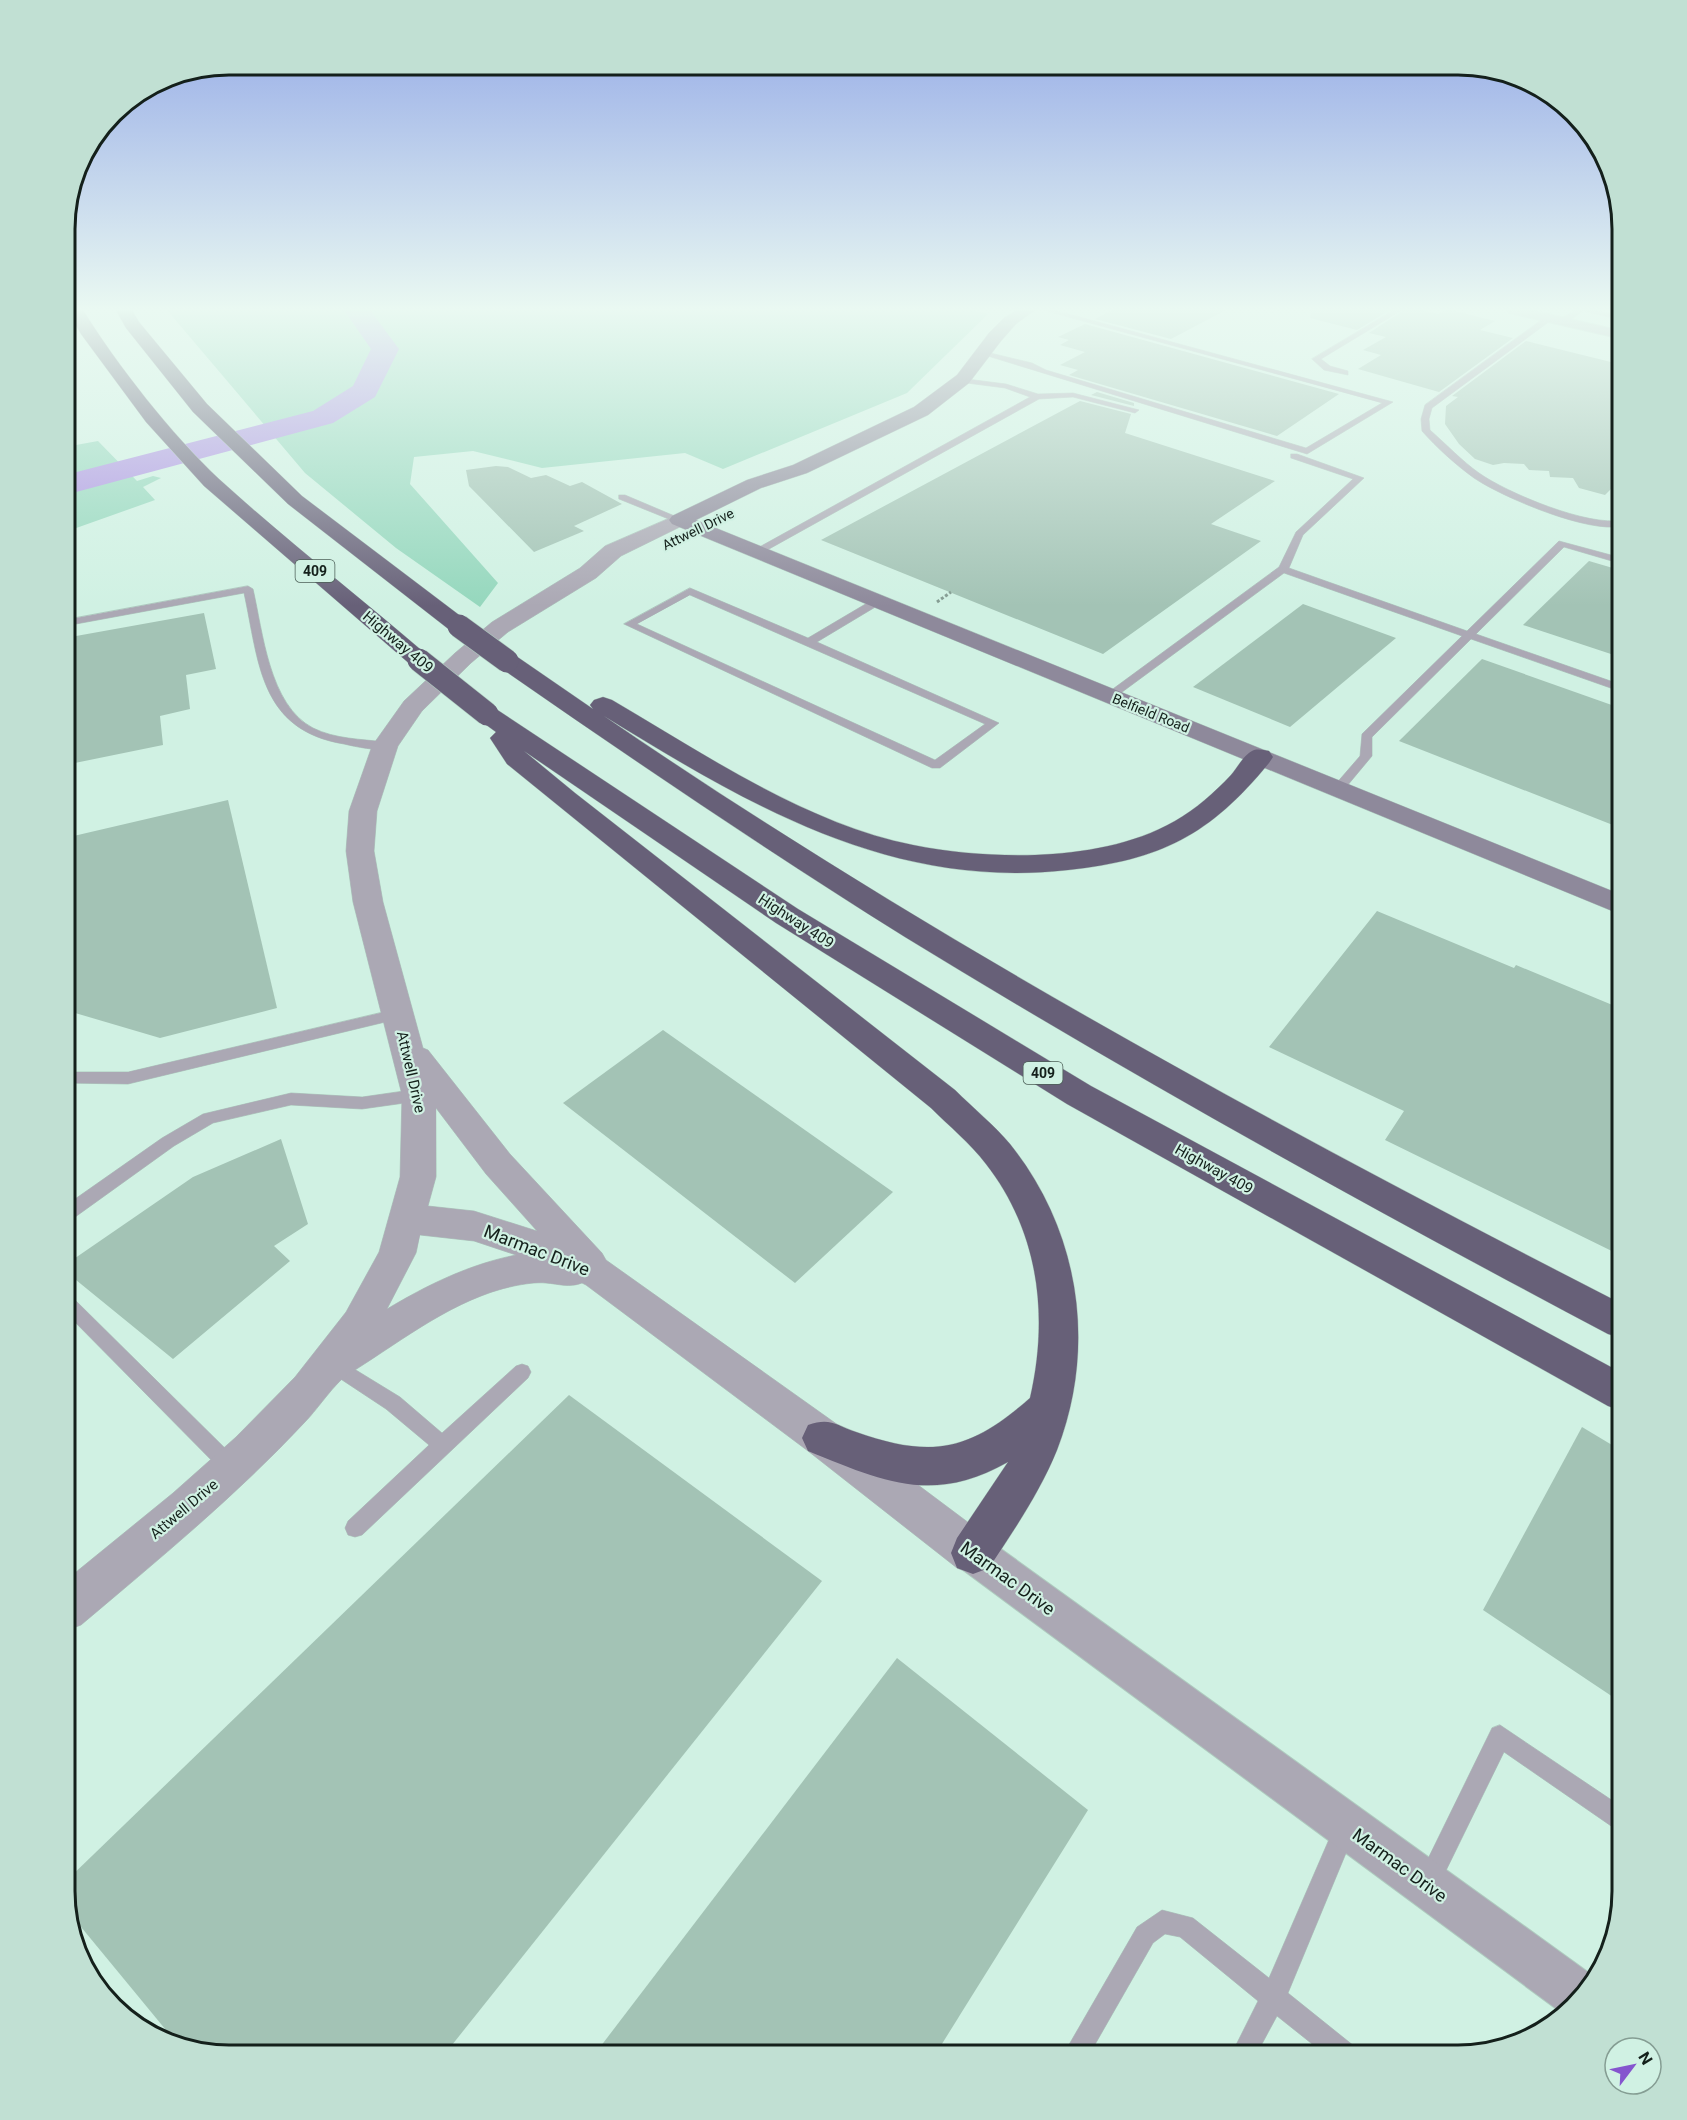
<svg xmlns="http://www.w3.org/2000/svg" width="1687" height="2120" font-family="Roboto,sans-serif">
  <rect width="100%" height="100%" fill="#d0f1e3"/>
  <!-- green -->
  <g fill="#95d7bd">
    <path d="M 167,310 L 973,310 L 988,314 L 907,393 L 723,469 L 685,453 L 542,468 L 473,451 L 414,457 L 410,484 L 498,583 L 480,607 L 396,548 L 305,473 Z"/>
    <path d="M 98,441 L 137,481 L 153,476 L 161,478 L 143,487 L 155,500 L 65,532 L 65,447 Z"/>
  </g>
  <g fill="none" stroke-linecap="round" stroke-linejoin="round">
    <!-- river -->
    <path fill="#ac91e2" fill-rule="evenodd" d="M 344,310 L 370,310 L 399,349 L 375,397 L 333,423 L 65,495 L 65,475 L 313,411 L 353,386 L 371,349 Z"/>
  </g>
  <!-- building -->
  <g fill="#a3c3b5">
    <path d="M 1112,310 L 1226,310 L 1171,339 L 1095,319 Z"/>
    <path d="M 1311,310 L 1390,310 L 1357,330 L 1310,318 Z"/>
    <path d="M 1404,310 L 1422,310 L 1438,314 L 1445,310 L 1451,310 L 1495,321 L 1480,330 L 1513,338 L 1439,392 L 1358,369 L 1381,355 L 1363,350 L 1386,337 L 1369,333 Z"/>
    <path d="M 1085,324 L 1339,394 L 1277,436 L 1069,375 L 1078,370 L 1060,365 L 1085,352 L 1060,345 L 1069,340 L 1058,337 Z"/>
    <path d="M 1526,341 L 1623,365 L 1623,477 L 1605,495 L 1579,488 L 1573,478 L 1550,477 L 1549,471 L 1529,470 L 1524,464 L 1504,463 L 1493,465 L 1475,459 L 1459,444 L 1445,424 L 1446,406 L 1458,397 L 1452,396 Z"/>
    <path d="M 1097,392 L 1134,403 L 1134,406 L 1091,395 Z"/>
    <path d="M 1080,401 L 1131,414 L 1125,433 L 1275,481 L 1211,524 L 1261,541 L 1103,654 L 821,540 Z"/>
    <path d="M 496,466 L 508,467 L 531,478 L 546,475 L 570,486 L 582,482 L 622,504 L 574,526 L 584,531 L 534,552 L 469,486 L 466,470 Z"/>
    <path d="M 1589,561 L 1623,571 L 1623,658 L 1523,625 Z"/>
    <path d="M 1303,604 L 1396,638 L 1290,727 L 1193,687 Z"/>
    <path d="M 204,613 L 216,669 L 186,675 L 190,709 L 160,716 L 163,745 L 65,765 L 65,638 Z"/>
    <path d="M 1482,659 L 1623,709 L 1623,829 L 1399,741 Z"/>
    <path d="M 228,800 L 277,1008 L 160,1038 L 65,1010 L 65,838 Z"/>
    <path d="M 1377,911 L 1514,968 L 1516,965 L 1622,1009 L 1622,1256 L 1385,1140 L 1404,1111 L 1269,1047 Z"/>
    <path d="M 663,1030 L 893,1192 L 795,1283 L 563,1103 Z"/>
    <path d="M 281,1139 L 308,1224 L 274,1246 L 290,1261 L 173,1359 L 65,1271 L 65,1265 L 193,1177 Z"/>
    <path d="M 569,1395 L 822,1581 L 444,2055 L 228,2055 L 175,2041 L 72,1916 L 64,1891 L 64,1883 Z"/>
    <path d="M 1582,1427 L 1622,1451 L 1622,1703 L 1483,1610 Z"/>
    <path d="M 897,1658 L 1088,1810 L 935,2055 L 594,2055 Z"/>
  </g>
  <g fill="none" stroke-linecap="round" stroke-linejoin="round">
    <defs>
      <g id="service">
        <path d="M 1043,310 L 1054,310 L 1393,402 L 1307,454 L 978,353 L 982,351 L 1032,363 L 1046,370 L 1306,448 L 1382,403 Z"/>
        <path d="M 1394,310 L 1402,310 L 1321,359 L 1330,366 L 1348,371 L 1348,375 L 1324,370 L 1312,359 Z"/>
        <path d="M 1576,310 L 1594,310 L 1622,316 L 1622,320 L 1583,311 L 1566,323 L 1560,323 L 1560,319 Z"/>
        <path d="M 1547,316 L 1554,318 L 1432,408 L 1429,419 L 1430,430 C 1446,444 1462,461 1479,473 C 1507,493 1589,527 1622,520 L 1622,526 C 1589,534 1502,497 1474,478 C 1456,465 1436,447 1422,431 L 1421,419 L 1425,405 Z"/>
        <path d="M 959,378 L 1006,384 L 1038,394 L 1073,393 L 1139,410 L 1135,413 L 1073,397 L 1039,399 L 760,554 L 754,554 L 754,550 L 1030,397 L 1005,388 L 959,382 Z"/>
        <path d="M 1291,454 L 1297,454 L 1364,478 L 1303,535 L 1289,568 L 1467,631 L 1559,541 L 1622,558 L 1622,564 L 1564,547 L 1476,634 L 1622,685 L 1622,692 L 1471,639 L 1372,737 L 1372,756 L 1342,792 L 1334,792 L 1334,786 L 1360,756 L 1362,734 L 1462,636 L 1284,573 L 1114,698 L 1106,698 L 1106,694 L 1279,567 L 1296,532 L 1353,479 L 1291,458 Z"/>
        <path d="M 619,495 L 625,495 L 684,520 L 676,522 L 619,499 Z"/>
        <path d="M 248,586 L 253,589 C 263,632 269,705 313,728 C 335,739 361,739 385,742 L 389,743 L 389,749 C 376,751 357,747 344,744 C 259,730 259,662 244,593 L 65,626 L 65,620 Z"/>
        <path d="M 690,588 L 808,638 L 874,599 L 882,599 L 882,603 L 817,642 L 999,723 L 940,768 L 932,768 L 624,624 ZM 690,595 L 985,724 L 935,760 L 637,624 Z"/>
        <path d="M 397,1009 L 404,1014 L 402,1018 L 128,1084 L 65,1083 L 65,1072 L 128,1072 Z"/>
        <path d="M 419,1089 L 424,1091 L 427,1095 L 424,1099 L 419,1101 L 362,1109 L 291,1105 L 213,1123 L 174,1146 L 71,1220 L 65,1221 L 65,1206 L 162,1138 L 203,1114 L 291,1093 L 362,1097 Z"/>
        <path d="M 65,1294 L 71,1296 L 239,1462 L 242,1468 L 239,1474 L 232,1477 L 225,1474 L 65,1312 Z"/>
        <path d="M 333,1356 L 400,1397 L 442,1433 L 516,1366 L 522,1364 L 528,1366 L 531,1372 L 528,1378 L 362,1535 L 355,1537 L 348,1535 L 345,1528 L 348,1521 L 429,1445 L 386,1409 L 327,1370 L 324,1364 L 327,1358 Z"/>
        <path d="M 1500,1725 L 1622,1807 L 1622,1831 L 1614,1828 L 1504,1752 L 1436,1891 L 1428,1895 L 1420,1891 L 1416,1883 L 1420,1875 L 1492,1728 Z"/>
        <path d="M 1345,1818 L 1353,1821 L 1356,1829 L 1288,1993 L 1354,2046 L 1357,2055 L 1326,2055 L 1277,2016 L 1256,2055 L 1231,2055 L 1258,2001 L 1180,1937 L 1165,1934 L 1153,1943 L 1089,2055 L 1063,2055 L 1137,1927 L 1162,1910 L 1193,1918 L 1269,1978 L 1337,1821 Z"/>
      </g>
      <g id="minor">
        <path d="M 1507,310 L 1531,310 L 1622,331 L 1622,339 L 1509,313 Z"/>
        <path d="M 973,1534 L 987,1539 L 1596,1978 L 1562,2013 L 959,1567 L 953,1553 L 959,1539 Z"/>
      </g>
      <path id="tertiary" d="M 679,514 L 686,516 L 689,520 L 686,524 L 621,556 L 596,578 L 508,632 L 471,663 L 422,711 L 398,746 L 377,811 L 374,851 L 383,902 L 423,1048 L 428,1050 L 510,1154 L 602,1253 L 606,1260 L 838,1425 L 989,1538 L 995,1553 L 989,1568 L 973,1574 L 957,1568 L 808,1451 L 586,1285 L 582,1283 C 569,1288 559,1284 546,1283 C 536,1282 524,1284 514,1286 C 456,1298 404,1339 355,1370 C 339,1376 319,1408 305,1422 C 236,1496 158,1560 81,1625 L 65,1631 L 65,1581 L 173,1493 L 236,1437 L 295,1377 L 346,1312 L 379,1252 L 400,1177 L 402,1095 L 353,902 L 346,851 L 349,811 L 372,746 L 404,701 L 455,653 L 492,622 L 580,568 L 605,546 ZM 436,1108 L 486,1174 L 537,1231 L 474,1211 L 428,1206 L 436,1177 ZM 420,1235 L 474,1241 L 516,1255 C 470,1264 427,1285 387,1309 L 416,1253 Z"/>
      <path id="secondary" d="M 1017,310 L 1035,310 L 1016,324 L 1001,341 L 969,383 L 928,415 L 807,473 L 761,488 L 696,520 L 1622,895 L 1622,915 L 672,524 L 669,520 L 672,516 L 747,480 L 793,465 L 914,407 L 957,375 L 989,333 L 1004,318 Z"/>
      <g id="motorway">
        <path d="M 67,310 L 83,310 C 117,365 172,435 219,479 C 286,540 358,596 427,655 L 431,660 L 427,665 L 419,667 L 411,665 L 204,486 L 146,422 L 81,334 Z"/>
        <path d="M 116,310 L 132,310 L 139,322 L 207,404 L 302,496 L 467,621 L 471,626 L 467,631 L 459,633 L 451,631 L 288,504 L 193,412 L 126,328 Z"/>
        <path d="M 507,654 L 516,656 L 593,709 L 590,705 L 594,700 L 603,697 L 612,700 C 704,754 807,824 913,845 C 953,853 994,856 1035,855 C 1083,853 1133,845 1175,821 C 1196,809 1214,793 1231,775 C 1237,768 1244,755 1252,751 C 1257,748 1263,750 1269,751 L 1273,757 L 1269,763 C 1210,835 1161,860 1068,870 C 890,890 749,805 604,716 C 928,938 1273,1125 1622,1304 L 1622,1338 L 1608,1334 C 1370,1208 1135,1078 905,937 C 767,851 632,759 498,666 L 495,661 L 498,656 Z"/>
        <path d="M 487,706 L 496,709 L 798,909 L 1091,1086 L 1622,1373 L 1622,1411 L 1608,1406 L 1067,1104 L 776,923 L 524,751 L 575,793 L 955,1090 C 973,1108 994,1125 1010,1144 C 1080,1231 1097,1347 1057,1450 C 1040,1492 1014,1530 989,1568 L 973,1574 L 957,1568 L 951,1553 L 957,1538 L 1008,1462 C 932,1505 882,1481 808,1451 L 802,1438 L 808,1425 C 830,1417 836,1425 856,1432 C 932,1459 970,1451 1030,1398 C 1049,1316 1039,1232 986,1164 C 970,1143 949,1126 931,1108 L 507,764 L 490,738 L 496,732 L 478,719 L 474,714 L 478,709 Z"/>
      </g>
    </defs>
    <!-- service casing -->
    <use href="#service" stroke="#aecbbf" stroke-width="1"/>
    <!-- minor casing -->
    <use href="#minor" stroke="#aecbbf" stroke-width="2"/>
    <!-- tertiary casing -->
    <use href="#tertiary" stroke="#aecbbf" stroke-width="1"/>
    <!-- secondary casing -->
    <use href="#secondary" stroke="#aecbbf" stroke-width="1"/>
    <!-- motorway casing -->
    <use href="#motorway" stroke="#aecbbf" stroke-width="1"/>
    <!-- path -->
    <path stroke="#849c92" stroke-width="3" stroke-dasharray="3 2" stroke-linecap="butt" d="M 937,602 L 951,592"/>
    <!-- service -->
    <use href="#service" fill="#aba8b4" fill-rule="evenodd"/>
    <!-- minor -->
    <use href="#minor" fill="#aba8b4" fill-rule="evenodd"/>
    <!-- tertiary -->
    <use href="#tertiary" fill="#aba8b4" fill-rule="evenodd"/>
    <!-- secondary -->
    <use href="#secondary" fill="#8e899b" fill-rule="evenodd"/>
    <!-- motorway -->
    <use href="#motorway" fill="#676078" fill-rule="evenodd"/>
    <defs>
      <g id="motorway-bridge">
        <path d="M 459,626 L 507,661"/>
        <path d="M 419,660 L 487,714"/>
      </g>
    </defs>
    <!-- motorway-bridge casing -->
    <use href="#motorway-bridge" stroke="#aecbbf" stroke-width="24" stroke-linecap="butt"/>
    <!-- motorway-bridge -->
    <use href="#motorway-bridge" stroke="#676078" stroke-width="23"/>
  </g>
  <!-- sky -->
  <linearGradient id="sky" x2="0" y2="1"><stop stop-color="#90a6e6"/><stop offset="0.51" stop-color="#eaf9f2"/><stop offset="1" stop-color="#eaf9f2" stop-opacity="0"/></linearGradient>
  <rect width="1687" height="606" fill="url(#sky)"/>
  <g text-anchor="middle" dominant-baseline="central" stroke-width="4.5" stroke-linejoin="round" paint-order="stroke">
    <!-- far-street labels -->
    <g font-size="14" fill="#14201b" stroke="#d0f1e3">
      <text transform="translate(698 529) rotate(-26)">Attwell Drive</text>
      <text transform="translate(1151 713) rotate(22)">Belfield Road</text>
    </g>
    <!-- shield labels -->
    <g fill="#d0f1e3" stroke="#4c5f57" stroke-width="1.5">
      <rect x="295.5" y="560" width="39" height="22" rx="4.5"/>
      <rect x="1023.5" y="1062" width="39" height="22" rx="4.5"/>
    </g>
    <g font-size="14" font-weight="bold" fill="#14201b">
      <text x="315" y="571">409</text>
      <text x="1043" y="1073">409</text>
    </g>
    <!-- street labels -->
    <g font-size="15" fill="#14201b" stroke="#d0f1e3">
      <text transform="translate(398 642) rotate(40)">Highway 409</text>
      <text transform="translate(796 921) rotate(33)">Highway 409</text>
      <text transform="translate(411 1072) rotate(77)">Attwell Drive</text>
      <text transform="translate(1214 1169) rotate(29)">Highway 409</text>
      <text transform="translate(184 1509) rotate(-40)">Attwell Drive</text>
    </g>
    <!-- near-street labels -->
    <g font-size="18" fill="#14201b" stroke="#d0f1e3">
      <text transform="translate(537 1250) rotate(21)">Marmac Drive</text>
      <text transform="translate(1008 1578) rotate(36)">Marmac Drive</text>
      <text transform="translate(1400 1865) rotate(36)">Marmac Drive</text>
    </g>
  </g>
  <!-- crop -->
  <path d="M0 0H1687V2120H0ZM229 75H1458A154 154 0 0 1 1612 229V1891A154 154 0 0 1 1458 2045H229A154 154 0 0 1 75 1891V229A154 154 0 0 1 229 75Z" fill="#c1e0d3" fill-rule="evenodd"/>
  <path fill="none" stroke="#14201b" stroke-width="3" d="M229 75H1458A154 154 0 0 1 1612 229V1891A154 154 0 0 1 1458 2045H229A154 154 0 0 1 75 1891V229A154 154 0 0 1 229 75Z"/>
  <!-- north arrow -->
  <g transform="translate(1633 2066) rotate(58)"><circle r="28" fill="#d0f1e3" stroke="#859d93" stroke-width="1.5"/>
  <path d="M0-4.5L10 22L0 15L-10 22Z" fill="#8555ce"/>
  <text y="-9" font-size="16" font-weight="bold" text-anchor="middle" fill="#14201b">N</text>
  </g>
</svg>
